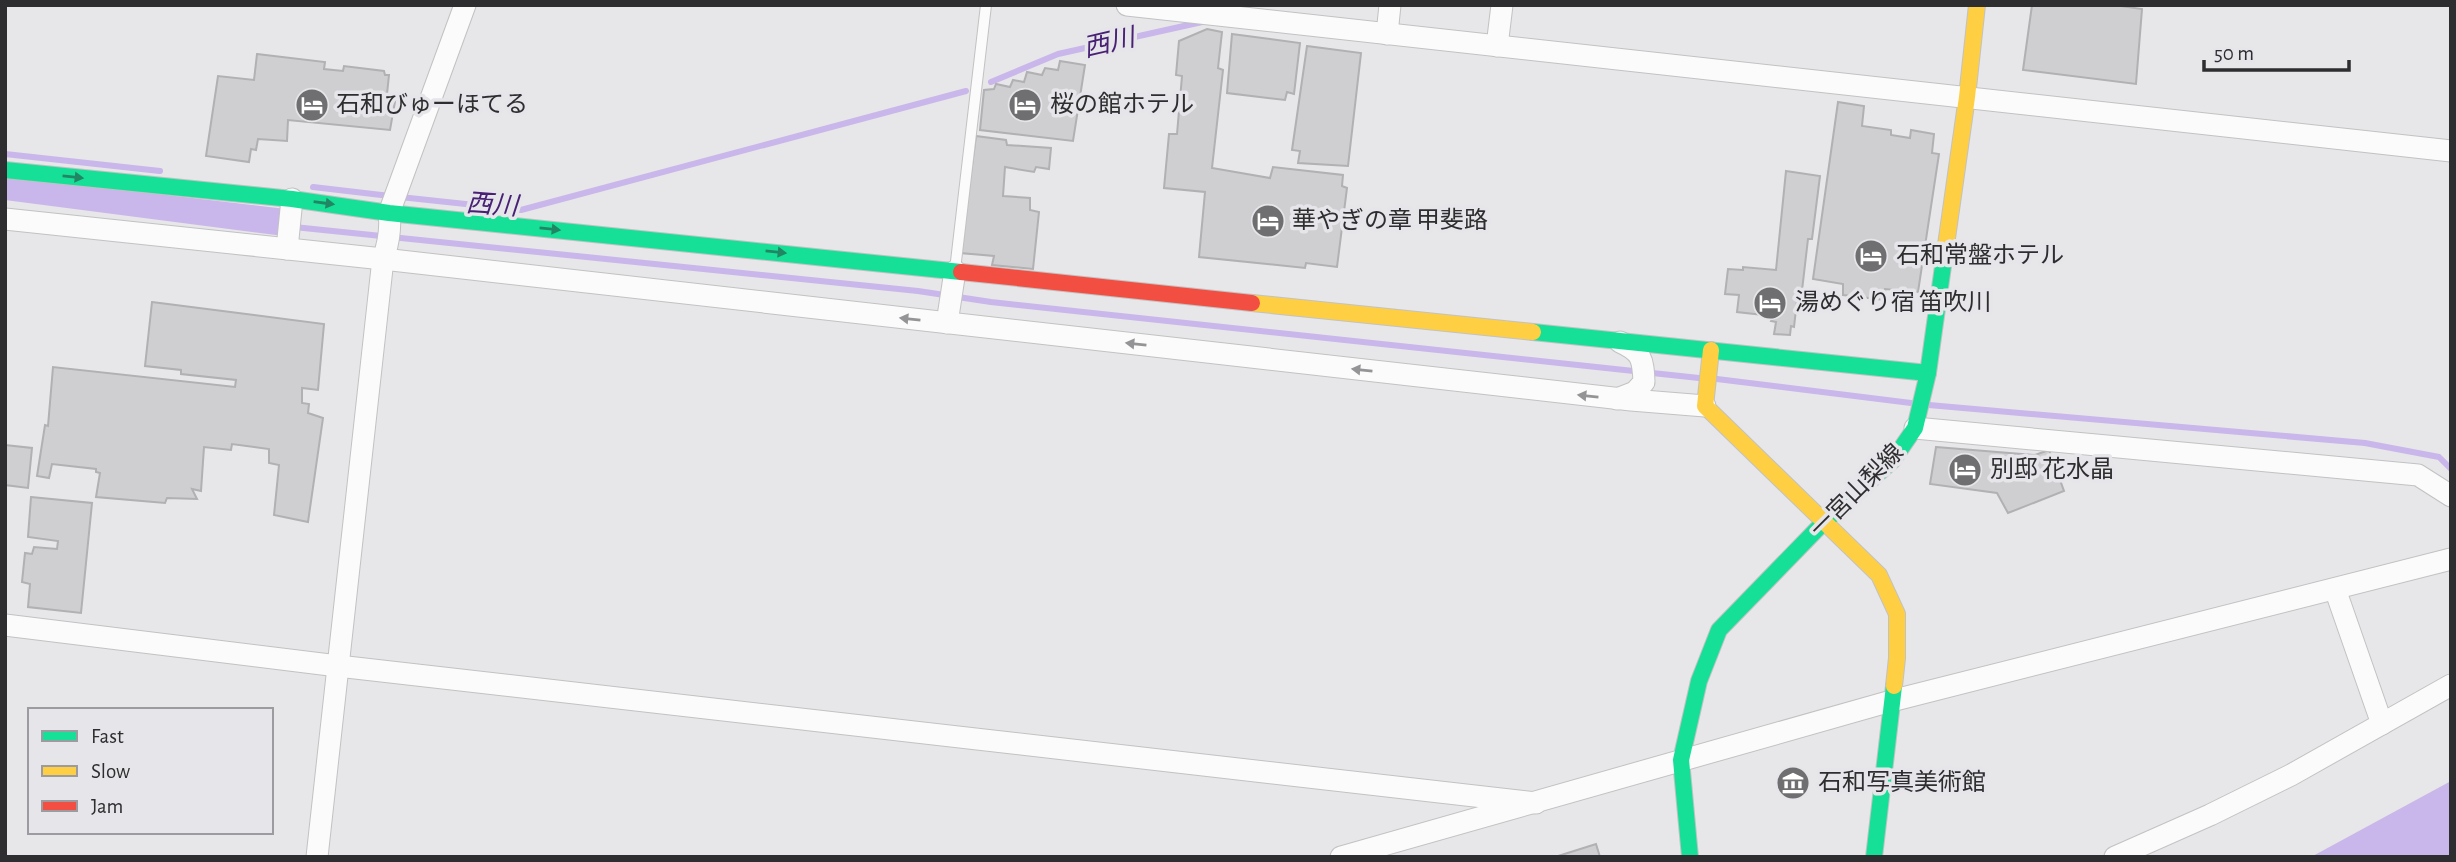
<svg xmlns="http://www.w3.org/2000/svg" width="2456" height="862" font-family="'Alegreya Sans','Noto Sans JP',sans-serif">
  <rect width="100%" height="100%" fill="#e7e6e8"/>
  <!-- water -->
  <g fill="#c9b6ea">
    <path d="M 5,176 L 286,209 L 284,236 L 5,200 Z"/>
    <path d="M 2451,781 L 2451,857 L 2311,857 Z"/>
  </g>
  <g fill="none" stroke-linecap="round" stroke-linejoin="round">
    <!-- stream -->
    <g stroke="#c9b6ea" stroke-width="6">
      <path d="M 991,82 L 1058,54 L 1202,22"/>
      <path d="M 5,154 L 160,171"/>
      <path d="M 313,187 L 390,196"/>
      <path d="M 400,197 L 521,210 L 966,91"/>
      <path d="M 294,227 L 918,291 L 991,302 L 1699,378"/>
      <path d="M 1717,379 L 1911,403"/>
      <path d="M 1929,405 L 2365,443 L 2439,457 L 2451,469"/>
    </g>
  </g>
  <!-- building -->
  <g fill="#cfced0" stroke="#b1b0b2" stroke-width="2">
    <path d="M 2032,5 L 2114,5 L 2142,9 L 2136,84 L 2023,70 Z"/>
    <path d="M 1207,29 L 1222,32 L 1218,68 L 1223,70 L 1212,168 L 1270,178 L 1273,167 L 1343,175 L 1342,186 L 1347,188 L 1337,267 L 1306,263 L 1305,268 L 1199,257 L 1205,192 L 1164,188 L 1169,134 L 1177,134 L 1182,76 L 1176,75 L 1179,41 Z"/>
    <path d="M 1232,34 L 1300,43 L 1294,94 L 1287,92 L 1285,100 L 1227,93 Z"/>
    <path d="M 1307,46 L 1361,53 L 1348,166 L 1298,163 L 1300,151 L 1292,150 Z"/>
    <path d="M 257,54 L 325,62 L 324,69 L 343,71 L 344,66 L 384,71 L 385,75 L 389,75 L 387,94 L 396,96 L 390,130 L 288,120 L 287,141 L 258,139 L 256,150 L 251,149 L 249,162 L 206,156 L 218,76 L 254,80 Z"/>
    <path d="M 1060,61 L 1085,65 L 1073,141 L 980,130 L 984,90 L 994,89 L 996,84 L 1010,87 L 1013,80 L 1024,82 L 1027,72 L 1042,75 L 1045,68 L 1058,70 Z"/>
    <path d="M 1838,102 L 1864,106 L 1862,126 L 1891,130 L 1891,135 L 1910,138 L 1911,130 L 1934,134 L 1932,153 L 1939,154 L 1918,292 L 1885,289 L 1886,300 L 1843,295 L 1843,284 L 1813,279 Z"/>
    <path d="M 976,136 L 1006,140 L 1007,145 L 1051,148 L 1049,169 L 1036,167 L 1034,172 L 1005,167 L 1003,196 L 1030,198 L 1030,210 L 1039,212 L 1033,269 L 992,265 L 994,256 L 960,253 Z"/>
    <path d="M 1786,171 L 1820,176 L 1812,239 L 1808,239 L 1801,299 L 1797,301 L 1794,327 L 1791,326 L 1790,335 L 1774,334 L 1776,322 L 1771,321 L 1773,316 L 1737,312 L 1739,295 L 1725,294 L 1728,269 L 1743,270 L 1743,267 L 1776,270 Z"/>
    <path d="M 152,302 L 324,324 L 318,390 L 302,388 L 302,403 L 309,404 L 308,413 L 323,418 L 308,522 L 274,515 L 279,465 L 269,463 L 269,449 L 232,444 L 231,450 L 204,447 L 201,491 L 192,489 L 197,499 L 167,498 L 165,503 L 96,497 L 100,473 L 96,472 L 96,469 L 52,464 L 49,478 L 37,476 L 45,425 L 48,426 L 53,367 L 235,387 L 236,380 L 181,374 L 181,370 L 145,366 Z"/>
    <path d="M 5,445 L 32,448 L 28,488 L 5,485 Z"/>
    <path d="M 1936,447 L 2035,455 L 2049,450 L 2064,491 L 2008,513 L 1997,493 L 1930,484 Z"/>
    <path d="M 31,497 L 92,503 L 81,613 L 28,607 L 30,584 L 22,582 L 25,553 L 32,554 L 34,547 L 57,549 L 58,541 L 28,537 Z"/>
    <path d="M 1596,844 L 1600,857 L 1558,857 L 1558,856 Z"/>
  </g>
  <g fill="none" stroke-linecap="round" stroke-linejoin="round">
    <defs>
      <path id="lane" d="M 955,270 L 986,5"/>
      <g id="street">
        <path d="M 1127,5 L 2451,151"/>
        <path d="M 1387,34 L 1390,5"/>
        <path d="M 1497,46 L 1502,5"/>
        <path d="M 5,219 L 383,259 L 1631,400 L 1705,406"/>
        <path d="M 287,249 L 292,199"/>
        <path d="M 947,323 L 955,271"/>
        <path d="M 1617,399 L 1635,392 L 1644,382 C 1643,359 1642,352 1620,342"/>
        <path d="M 1915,428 L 2418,475 L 2451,496"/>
        <path d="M 2335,589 L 2382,724"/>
        <path d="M 5,625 L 338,666 L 1536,803"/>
        <path d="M 317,857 L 383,259 C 388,245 391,228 389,213 L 465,5"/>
        <path d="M 1341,857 L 1891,701 L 2451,559"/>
        <path d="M 2115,857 L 2210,815 L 2291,775 L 2451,685"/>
      </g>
      <g id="fast">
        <path d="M 5,170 L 292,199 L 389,213 L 961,272"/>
        <path d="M 1533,332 L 1928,373"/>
        <path d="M 1690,857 L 1681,760 L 1699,681 L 1719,630 L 1823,523 L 1893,460 L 1915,428 L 1928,373 L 1945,252"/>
        <path d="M 1874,857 L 1894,686"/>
      </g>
      <g id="slow">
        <path d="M 1945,252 L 1967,97 L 1977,5"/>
        <path d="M 1252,303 L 1533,332"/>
        <path d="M 1711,350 L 1705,406 L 1879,575 L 1897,614 L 1897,658 L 1894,686"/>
      </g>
      <path id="jam" d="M 961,272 L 1252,303"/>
    </defs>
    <!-- lane casing -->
    <use href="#lane" stroke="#c2c2c3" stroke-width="12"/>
    <!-- street casing -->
    <use href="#street" stroke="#c2c2c3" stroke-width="23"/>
    <!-- fast casing -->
    <use href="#fast" stroke="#c2c2c3" stroke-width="18"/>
    <!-- slow casing -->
    <use href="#slow" stroke="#c2c2c3" stroke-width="18"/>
    <!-- jam casing -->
    <use href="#jam" stroke="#c2c2c3" stroke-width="18"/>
    <!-- lane -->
    <use href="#lane" stroke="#fbfbfc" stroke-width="10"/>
    <!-- street -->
    <use href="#street" stroke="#fbfbfc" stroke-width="21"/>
    <!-- fast -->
    <use href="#fast" stroke="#16e098" stroke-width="16"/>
    <!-- slow -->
    <use href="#slow" stroke="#ffcf43" stroke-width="16"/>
    <!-- jam -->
    <use href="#jam" stroke="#f24e42" stroke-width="16"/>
  </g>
  <!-- one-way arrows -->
  <defs><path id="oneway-solid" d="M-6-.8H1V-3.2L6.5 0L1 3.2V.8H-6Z" transform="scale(1.75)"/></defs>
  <g fill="#228664">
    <use href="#oneway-solid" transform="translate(73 177) rotate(6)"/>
    <use href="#oneway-solid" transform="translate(324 203) rotate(8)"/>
    <use href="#oneway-solid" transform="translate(550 229) rotate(6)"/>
    <use href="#oneway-solid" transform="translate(776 252) rotate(6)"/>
  </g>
  <g fill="#949496">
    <use href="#oneway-solid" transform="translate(910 319) rotate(-174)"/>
    <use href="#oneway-solid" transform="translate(1136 344) rotate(-174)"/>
    <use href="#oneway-solid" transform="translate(1362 370) rotate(-174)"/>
    <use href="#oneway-solid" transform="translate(1588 396) rotate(-174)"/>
  </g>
  <!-- icons -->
  <defs>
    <symbol id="hotel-disc" viewBox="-11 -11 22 22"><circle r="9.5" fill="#6f6e70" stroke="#e6e5e9"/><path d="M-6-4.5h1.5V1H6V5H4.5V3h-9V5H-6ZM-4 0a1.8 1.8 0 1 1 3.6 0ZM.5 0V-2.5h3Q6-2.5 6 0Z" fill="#fff"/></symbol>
    <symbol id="museum-disc" viewBox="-11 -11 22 22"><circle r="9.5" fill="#6f6e70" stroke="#e6e5e9"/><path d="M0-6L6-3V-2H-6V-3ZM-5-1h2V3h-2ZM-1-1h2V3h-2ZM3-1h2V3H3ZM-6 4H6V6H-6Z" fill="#fff"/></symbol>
  </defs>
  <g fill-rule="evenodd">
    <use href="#hotel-disc" x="293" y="86" width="38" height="38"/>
    <use href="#hotel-disc" x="1006" y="86" width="38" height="38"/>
    <use href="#hotel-disc" x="1249" y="202" width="38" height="38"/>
    <use href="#hotel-disc" x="1852" y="237" width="38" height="38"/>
    <use href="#hotel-disc" x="1751" y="284" width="38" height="38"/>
    <use href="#hotel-disc" x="1946" y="451" width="38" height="38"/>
    <use href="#museum-disc" x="1774" y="764" width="38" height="38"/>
  </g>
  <g text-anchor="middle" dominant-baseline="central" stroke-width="7" stroke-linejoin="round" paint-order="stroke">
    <!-- poi labels -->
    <g font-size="24" fill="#2e2d2f" stroke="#e6e5e9" text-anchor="start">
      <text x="336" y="105">石和びゅーほてる</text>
      <text x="1050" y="105">桜の館ホテル</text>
      <text x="1292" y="221">華やぎの章 甲斐路</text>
      <text x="1896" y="256">石和常盤ホテル</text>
      <text x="1795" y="303">湯めぐり宿 笛吹川</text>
      <text x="1990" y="470">別邸 花水晶</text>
      <text x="1818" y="783">石和写真美術館</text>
    </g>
    <!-- street labels -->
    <g font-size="24" fill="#2e2d2f" stroke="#e6e5e9">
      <text transform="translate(1857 491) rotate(-45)">一宮山梨線</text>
    </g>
    <!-- water labels -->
    <g font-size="26" font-style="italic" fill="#482175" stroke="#e6e5e9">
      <text transform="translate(1109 43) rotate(-13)">西川</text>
      <text transform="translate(492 205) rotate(4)">西川</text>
    </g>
  </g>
  <!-- border -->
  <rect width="2456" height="862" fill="none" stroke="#2e2d2f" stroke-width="14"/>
  <!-- legend -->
  <rect x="28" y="708" width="245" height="126" fill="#e6e5e9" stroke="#9c9b9f" stroke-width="2"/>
  <rect x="42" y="731" width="35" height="10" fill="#16e098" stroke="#9c9b9f" stroke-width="2"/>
  <text x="91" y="743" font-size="21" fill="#2e2d2f">Fast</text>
  <rect x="42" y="766" width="35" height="10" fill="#ffcf43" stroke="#9c9b9f" stroke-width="2"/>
  <text x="91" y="778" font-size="21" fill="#2e2d2f">Slow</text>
  <rect x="42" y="801" width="35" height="10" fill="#f24e42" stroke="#9c9b9f" stroke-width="2"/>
  <text x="91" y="813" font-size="21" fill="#2e2d2f">Jam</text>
  <!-- scale -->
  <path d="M2204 60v10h145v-10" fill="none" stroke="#2e2d2f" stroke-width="3.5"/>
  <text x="2214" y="60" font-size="21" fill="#2e2d2f" stroke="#e6e5e9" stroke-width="5" paint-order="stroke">50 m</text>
</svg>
